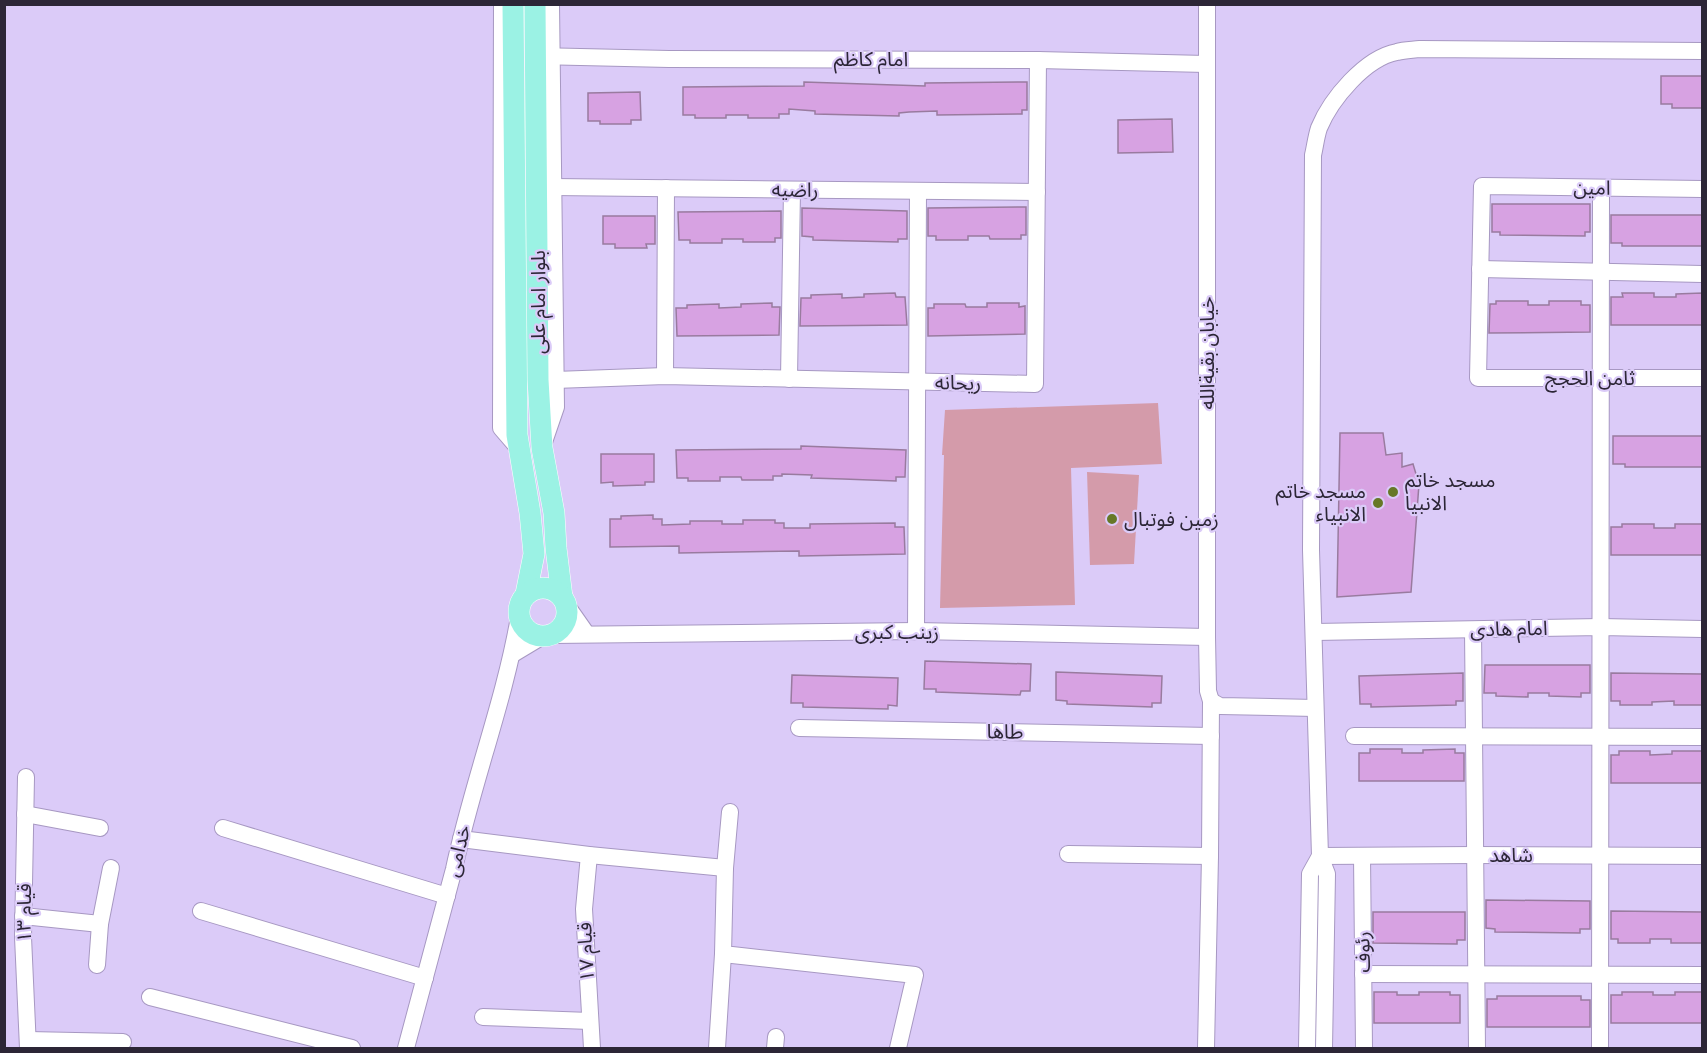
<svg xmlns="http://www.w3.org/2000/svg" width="1707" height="1053" font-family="Karla,'Noto Sans Arabic',sans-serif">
  <rect width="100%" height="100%" fill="#dbcbf8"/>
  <!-- green -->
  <g fill="#d49baa">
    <path d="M 1158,403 L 1162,464 L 1071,468 L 1075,605 L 940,608 L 944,455 L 942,455 L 945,410 Z"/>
    <path d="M 1087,472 L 1139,475 L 1134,564 L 1090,565 Z"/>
  </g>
  <!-- building -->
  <g fill="#d7a2e2" stroke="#997b9f" stroke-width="1.5">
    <path d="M 1661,76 L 1702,76 L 1702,108 L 1672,108 L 1672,104 L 1661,104 Z"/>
    <path d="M 804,82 L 925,86 L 925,83 L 1027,82 L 1027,110 L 1022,110 L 1022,114 L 937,115 L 937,111 L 909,112 L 899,113 L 899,116 L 815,114 L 815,111 L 789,109 L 789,114 L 779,114 L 779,118 L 748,118 L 748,115 L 726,115 L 726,118 L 695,118 L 695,115 L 683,115 L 683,87 L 804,86 Z"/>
    <path d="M 640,92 L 641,120 L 631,120 L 631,124 L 600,124 L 600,121 L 588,121 L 588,93 Z"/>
    <path d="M 1172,119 L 1173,152 L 1118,153 L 1118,120 Z"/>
    <path d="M 1492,204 L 1590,204 L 1590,232 L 1585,232 L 1585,236 L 1500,235 L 1500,232 L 1492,232 Z"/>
    <path d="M 1026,207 L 1026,235 L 1021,235 L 1021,239 L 990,239 L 989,236 L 968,236 L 968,240 L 936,240 L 936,236 L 928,236 L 928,208 Z"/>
    <path d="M 802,208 L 907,211 L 907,239 L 898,239 L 898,242 L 813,240 L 813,237 L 802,236 Z"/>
    <path d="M 781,211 L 781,238 L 775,238 L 775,242 L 743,242 L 743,239 L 722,239 L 722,243 L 690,243 L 690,240 L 679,240 L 678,212 Z"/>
    <path d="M 1611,215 L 1702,215 L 1702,246 L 1622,246 L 1622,243 L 1611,243 Z"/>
    <path d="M 603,216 L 655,216 L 655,244 L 646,244 L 647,248 L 615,248 L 615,244 L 603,244 Z"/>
    <path d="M 895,293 L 896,297 L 905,297 L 907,325 L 800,326 L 801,298 L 811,298 L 811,295 L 842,294 L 842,298 L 864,297 L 864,294 Z"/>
    <path d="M 1622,293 L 1654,293 L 1654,297 L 1676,297 L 1676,294 L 1702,293 L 1702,325 L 1611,325 L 1611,297 L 1623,297 Z"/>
    <path d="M 1496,301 L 1528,301 L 1528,305 L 1549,305 L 1549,301 L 1581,301 L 1581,305 L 1590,305 L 1590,332 L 1489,333 L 1490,304 L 1496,304 Z"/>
    <path d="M 772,303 L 772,307 L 780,307 L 779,335 L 677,336 L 676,308 L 687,308 L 687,305 L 719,304 L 719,308 L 741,307 L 741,304 Z"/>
    <path d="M 987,303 L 1019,303 L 1019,307 L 1025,306 L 1025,334 L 928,336 L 928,308 L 934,308 L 934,304 L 965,304 L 966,307 L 987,307 Z"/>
    <path d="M 1340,433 L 1383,433 L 1386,455 L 1402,453 L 1402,467 L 1413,464 L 1419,484 L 1411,592 L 1337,597 Z"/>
    <path d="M 1613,436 L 1702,436 L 1702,467 L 1625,467 L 1625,464 L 1613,464 Z"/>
    <path d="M 801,446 L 906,450 L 905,477 L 896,477 L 896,481 L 843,479 L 811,478 L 812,475 L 782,474 L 782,476 L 773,476 L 773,480 L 742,480 L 741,477 L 720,477 L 720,481 L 688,481 L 688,478 L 677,478 L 676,450 L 801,449 Z"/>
    <path d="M 601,454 L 654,454 L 654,482 L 645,482 L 645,485 L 613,486 L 613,482 L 601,483 Z"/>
    <path d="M 653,515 L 653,519 L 662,519 L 662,525 L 690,524 L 690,521 L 722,521 L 722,524 L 743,524 L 743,520 L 775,520 L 775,523 L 784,523 L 784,528 L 810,528 L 810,524 L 895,523 L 895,527 L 904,527 L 905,554 L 799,556 L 799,551 L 679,553 L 679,546 L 610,547 L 610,519 L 621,519 L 621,516 Z"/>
    <path d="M 1622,524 L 1654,524 L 1654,528 L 1675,528 L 1675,524 L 1702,524 L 1702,555 L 1611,555 L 1611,527 L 1622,527 Z"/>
    <path d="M 925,661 L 1031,664 L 1030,691 L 1021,691 L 1020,695 L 936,692 L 936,689 L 924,689 Z"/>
    <path d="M 1485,665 L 1590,665 L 1590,693 L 1581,693 L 1581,697 L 1549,696 L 1549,693 L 1528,693 L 1528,697 L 1496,696 L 1496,693 L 1484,693 Z"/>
    <path d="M 1056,672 L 1162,676 L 1161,703 L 1152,703 L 1152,707 L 1067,704 L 1067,701 L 1056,700 Z"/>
    <path d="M 1463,673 L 1463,701 L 1456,701 L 1456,705 L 1371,707 L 1371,704 L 1360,704 L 1359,676 Z"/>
    <path d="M 1611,673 L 1702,674 L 1702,705 L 1674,705 L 1674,701 L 1652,702 L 1652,705 L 1620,705 L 1620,701 L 1611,701 Z"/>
    <path d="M 792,675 L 898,678 L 897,706 L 888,705 L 888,709 L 803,707 L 803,703 L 791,703 Z"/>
    <path d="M 1370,749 L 1402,749 L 1402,753 L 1423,753 L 1423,750 L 1455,749 L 1455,753 L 1464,753 L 1464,781 L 1359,781 L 1359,753 L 1370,753 Z"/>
    <path d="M 1619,751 L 1650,751 L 1650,755 L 1672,754 L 1672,751 L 1702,751 L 1702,783 L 1611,783 L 1611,755 L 1619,755 Z"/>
    <path d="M 1486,900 L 1590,901 L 1590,929 L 1580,929 L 1580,933 L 1495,932 L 1495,929 L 1486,928 Z"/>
    <path d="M 1611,911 L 1702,912 L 1702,943 L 1671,943 L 1671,939 L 1650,939 L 1650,943 L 1618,943 L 1618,939 L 1611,939 Z"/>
    <path d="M 1373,912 L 1465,912 L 1465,940 L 1457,940 L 1457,944 L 1373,943 Z"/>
    <path d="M 1374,992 L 1397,992 L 1397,995 L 1419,995 L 1419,992 L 1450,992 L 1450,995 L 1460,995 L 1460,1023 L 1374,1023 Z"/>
    <path d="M 1622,992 L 1653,992 L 1653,995 L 1675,995 L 1675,992 L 1702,992 L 1702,1023 L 1611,1023 L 1611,995 L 1622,995 Z"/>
    <path d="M 1497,996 L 1581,996 L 1581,1000 L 1590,1000 L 1590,1027 L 1487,1027 L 1487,999 L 1497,999 Z"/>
  </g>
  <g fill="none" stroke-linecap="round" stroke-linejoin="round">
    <defs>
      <g id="minor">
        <path d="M 502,4 L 501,428 L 519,449"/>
        <path d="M 536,56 L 669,59 L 1038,60 L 1206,64"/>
        <path d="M 552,187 L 1037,192"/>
        <path d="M 1702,189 L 1482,186 L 1478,378 L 1702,378"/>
        <path d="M 1480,269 L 1702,274"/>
        <path d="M 665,376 L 666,188"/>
        <path d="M 789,379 L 792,190"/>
        <path d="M 555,380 L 665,376 L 1035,384 L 1038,60"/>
        <path d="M 544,442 L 556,407 L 551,4"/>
        <path d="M 565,603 L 586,633"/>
        <path d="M 1473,630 L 1477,1048"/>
        <path d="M 916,631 L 918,191"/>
        <path d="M 1315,632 L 1601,627 L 1702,629"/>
        <path d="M 552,635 L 916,631 L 1207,637"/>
        <path d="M 513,654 L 543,636"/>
        <path d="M 1211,701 L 1220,706 L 1315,708"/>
        <path d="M 799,728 L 1211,736"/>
        <path d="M 1354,736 L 1702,737"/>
        <path d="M 26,777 L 23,937 L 28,1048"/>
        <path d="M 730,812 L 725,868 L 723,954 L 915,975 L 898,1048"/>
        <path d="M 25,814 L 100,828"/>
        <path d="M 223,828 L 447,896"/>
        <path d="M 461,839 L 589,855 L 725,868"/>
        <path d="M 1068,854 L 1210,856 L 1211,701 L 1208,691 L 1207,637 L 1207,4"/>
        <path d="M 589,855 L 584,909 L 592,1048"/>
        <path d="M 1320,856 L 1476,855 L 1702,856"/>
        <path d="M 1362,856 L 1364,1048"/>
        <path d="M 201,911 L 425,978"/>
        <path d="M 23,916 L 100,924"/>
        <path d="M 97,965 L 100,924 L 111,868"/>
        <path d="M 1363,974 L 1702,975"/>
        <path d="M 150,997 L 352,1048"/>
        <path d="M 483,1017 L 590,1021"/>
        <path d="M 28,1040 L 123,1042"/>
        <path d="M 406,1048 L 454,869 C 472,784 504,703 519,617"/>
        <path d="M 717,1048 L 723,954"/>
        <path d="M 775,1048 L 776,1037"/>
        <path d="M 1206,1048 L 1210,856"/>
        <path d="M 1307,1048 L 1310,874 L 1320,856"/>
        <path d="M 1324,1048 L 1327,874 L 1320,856 L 1311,550 L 1313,155 C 1315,147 1316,137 1319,128 C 1331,99 1365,58 1397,52 C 1404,50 1412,50 1420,49 L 1702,51"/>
        <path d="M 1600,1048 L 1601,188"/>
      </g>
      <g id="major">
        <path d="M 513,4 L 517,435 L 530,513 L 534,554 L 526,594"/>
        <path d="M 535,4 L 538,380 L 542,448 L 554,513 L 556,548 L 562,597"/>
        <circle cx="543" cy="612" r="24"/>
      </g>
    </defs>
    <!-- minor casing -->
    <use href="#minor" stroke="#a798c2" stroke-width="18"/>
    <!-- major casing -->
    <use href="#major" stroke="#fff" stroke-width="22"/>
    <!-- minor -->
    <use href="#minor" stroke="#fff" stroke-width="16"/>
    <!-- major -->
    <use href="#major" stroke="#9bf2e4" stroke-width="21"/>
  </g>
  <!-- markers -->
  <g fill="#667827" stroke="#dbcbf8" stroke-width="2">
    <circle cx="1393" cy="492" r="6"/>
    <circle cx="1378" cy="503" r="6"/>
    <circle cx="1112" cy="519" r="6"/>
  </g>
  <g text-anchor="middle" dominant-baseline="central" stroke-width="4.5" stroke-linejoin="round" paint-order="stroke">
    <!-- street labels -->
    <g font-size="20" fill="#2c2636" stroke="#dbcbf8">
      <text x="871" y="59">امام کاظم</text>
      <text transform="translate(1592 188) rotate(1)">امین</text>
      <text transform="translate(795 190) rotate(1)">راضیه</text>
      <text transform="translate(538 302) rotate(-90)">بلوار امام علی</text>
      <text transform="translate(1207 353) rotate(-90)">خیابان بقیةالله</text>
      <text x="1590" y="378">ثامن الحجج</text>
      <text transform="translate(958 383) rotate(1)">ریحانه</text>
      <text transform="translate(1509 629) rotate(-1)">امام هادی</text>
      <text x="897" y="632">زینب کبری</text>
      <text transform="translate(1005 732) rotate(1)">طاها</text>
      <text transform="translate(458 851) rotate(-76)">خدامی</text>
      <text x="1511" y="855">شاهد</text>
      <text transform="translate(24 913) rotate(-90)">قیام ۱۳</text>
      <text transform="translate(586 952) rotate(-93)">قیام ۱۷</text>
      <text transform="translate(1363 952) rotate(-91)">رئوف</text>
    </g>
    <!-- poi labels -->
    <g font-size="20" fill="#2c2636" stroke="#dbcbf8" text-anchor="start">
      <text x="1405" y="480">مسجد خاتم<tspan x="1405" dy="23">الانبیا</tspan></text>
      <text x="1366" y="491" text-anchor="end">مسجد خاتم<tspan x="1366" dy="23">الانبیاء</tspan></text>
      <text x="1124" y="519">زمین فوتبال</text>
    </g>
  </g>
  <!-- border -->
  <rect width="1707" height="1053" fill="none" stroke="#2c2636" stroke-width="12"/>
</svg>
